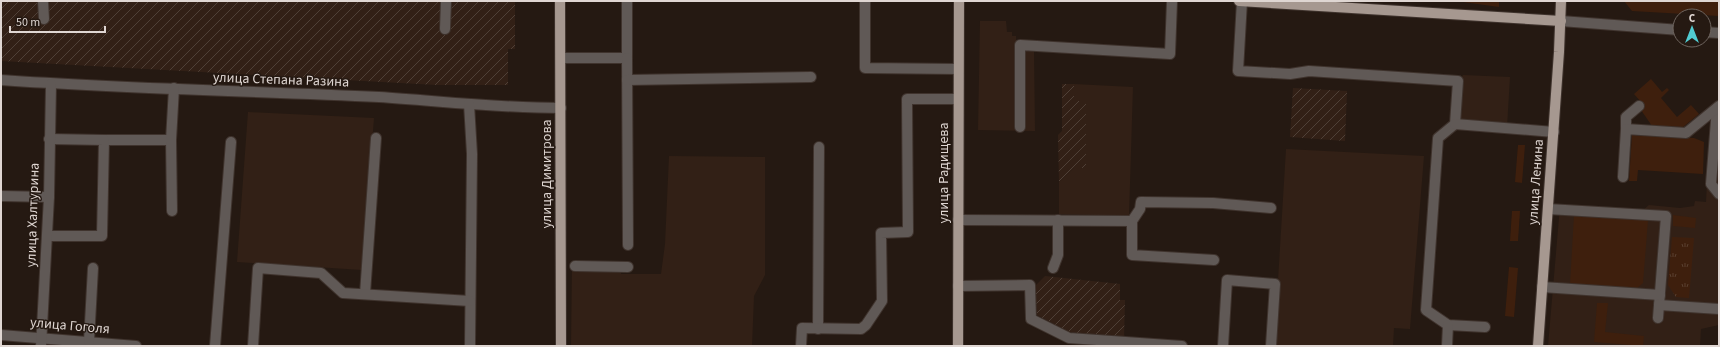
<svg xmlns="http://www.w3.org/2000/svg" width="1720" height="347" font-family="'Source Sans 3',sans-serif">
  <defs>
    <pattern id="industrial-furrows" width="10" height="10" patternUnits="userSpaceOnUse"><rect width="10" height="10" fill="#322016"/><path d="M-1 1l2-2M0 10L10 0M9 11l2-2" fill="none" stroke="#4f4037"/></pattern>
    <pattern id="grass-tufts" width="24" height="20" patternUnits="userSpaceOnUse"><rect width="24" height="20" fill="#3e1f0d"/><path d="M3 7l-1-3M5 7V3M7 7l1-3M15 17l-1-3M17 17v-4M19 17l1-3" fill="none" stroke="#593f2f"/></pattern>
  </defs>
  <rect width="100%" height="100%" fill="#251912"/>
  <!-- built -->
  <g fill="#322016">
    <path d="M 980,21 L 1006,21 L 1007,32 L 1012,32 L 1012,36 L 1016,36 L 1016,49 L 1034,50 L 1035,131 L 978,130 Z"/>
    <path d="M 1463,75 L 1510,77 L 1507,127 L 1457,122 L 1460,80 Z"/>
    <path d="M 1074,84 L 1133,87 L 1129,216 L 1059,214 L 1059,182 L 1074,168 L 1086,168 L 1086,102 L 1074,101 Z"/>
    <path d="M 248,112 L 374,118 L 362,270 L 237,262 Z"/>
    <path d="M 1719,114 L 1719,325 L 1701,329 L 1700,346 L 1548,346 L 1560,206 L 1642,211 L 1649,205 L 1680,208 L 1694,206 L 1695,201 L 1706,202 L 1710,122 Z"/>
    <path d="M 1286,149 L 1424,156 L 1410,329 L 1394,328 L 1393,346 L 1274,346 Z"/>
    <path d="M 669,156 L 765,157 L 765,275 L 754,296 L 752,346 L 571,346 L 572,262 L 621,263 L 621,274 L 661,274 L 665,244 Z"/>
  </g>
  <!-- industrial -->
  <g fill="url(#industrial-furrows)">
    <path d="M 1,1 L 515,1 L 515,49 L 508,49 L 508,85 L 437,85 L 1,61 Z"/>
    <path d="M 1062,84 L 1074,84 L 1074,101 L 1086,101 L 1086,168 L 1074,168 L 1059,182 L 1058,135 L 1062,131 Z"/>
    <path d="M 1293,88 L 1347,91 L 1345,141 L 1290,137 Z"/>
    <path d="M 1045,276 L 1120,284 L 1120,300 L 1125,300 L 1124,338 L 1069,332 L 1037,315 L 1035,286 Z"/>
  </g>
  <!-- grass -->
  <path fill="url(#grass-tufts)" d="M 1672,237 L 1694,238 L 1689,298 L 1676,297 L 1668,285 Z"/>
  <!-- green -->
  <g fill="#3e1f0d">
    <path d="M 1456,1 L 1499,1 L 1499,7 Z"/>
    <path d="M 1624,1 L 1719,1 L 1719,16 L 1632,11 Z"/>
    <path d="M 1651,79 L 1662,92 L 1667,88 L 1669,90 L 1661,98 L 1677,117 L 1691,105 L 1699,114 L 1683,127 L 1652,126 L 1641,110 L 1642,103 L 1634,94 Z"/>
    <path d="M 1632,135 L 1694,138 L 1704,142 L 1703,174 L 1638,170 L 1637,181 L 1629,181 Z"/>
    <path d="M 1518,145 L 1525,145 L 1522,183 L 1515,182 Z"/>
    <path d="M 1512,211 L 1520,211 L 1518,241 L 1510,241 Z"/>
    <path d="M 1574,215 L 1648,220 L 1643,283 L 1636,289 L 1570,285 Z"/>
    <path d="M 1673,215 L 1696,218 L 1695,228 L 1673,226 Z"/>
    <path d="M 1509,267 L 1518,268 L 1514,317 L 1505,316 Z"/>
    <path d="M 1597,303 L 1608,303 L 1605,332 L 1644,336 L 1643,346 L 1594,342 Z"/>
  </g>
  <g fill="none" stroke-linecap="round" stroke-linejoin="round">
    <defs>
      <g id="minor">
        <path d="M 43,1 L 44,19"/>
        <path d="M 865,1 L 865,68 L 958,69"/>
        <path d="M 1242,1 L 1238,71 L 1290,74 L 1309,71 L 1458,81 L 1455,124 L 1438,138 L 1426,310 L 1448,325 L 1485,327"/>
        <path d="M 1561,21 L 1680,30"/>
        <path d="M 445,29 L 446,1"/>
        <path d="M 1704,32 L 1719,33"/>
        <path d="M 561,58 L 627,58 L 627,1"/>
        <path d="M 627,58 L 628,245"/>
        <path d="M 1,80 C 127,89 253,91 379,97 C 440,101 500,108 561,108"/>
        <path d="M 627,80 L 811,77"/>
        <path d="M 469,104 L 472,154 L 470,346"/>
        <path d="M 1717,108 L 1711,184 L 1719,194"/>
        <path d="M 1455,124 L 1554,132"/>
        <path d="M 1020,127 L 1020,45 L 1170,54 L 1172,1"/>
        <path d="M 1626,129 L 1626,117 L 1639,106"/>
        <path d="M 104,140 L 171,140"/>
        <path d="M 1623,177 L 1626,129 L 1686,133 L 1719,106"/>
        <path d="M 1,196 L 49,197"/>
        <path d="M 1548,209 L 1666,216 L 1658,318"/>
        <path d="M 172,211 L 171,140 L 174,88"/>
        <path d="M 958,220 L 1132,221 L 1140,209 L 1141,202 L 1213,203 L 1271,208"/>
        <path d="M 1132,221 L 1132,255 L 1214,260"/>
        <path d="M 47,236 L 102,236 L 104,140 L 49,139"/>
        <path d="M 575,266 L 628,267"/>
        <path d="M 1053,268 L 1058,255 L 1058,220"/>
        <path d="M 958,286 L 1030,285 L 1031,319 L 1069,338 L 1182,346"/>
        <path d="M 1542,287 L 1660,295"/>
        <path d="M 365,294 L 376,138"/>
        <path d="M 1659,305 L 1719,309"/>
        <path d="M 818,329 L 819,147"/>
        <path d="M 1,335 L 136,346"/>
        <path d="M 89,341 L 93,268"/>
        <path d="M 41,346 L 49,197 L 51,84"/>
        <path d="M 215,346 L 231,142"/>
        <path d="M 253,346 L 258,268 L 321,273 L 343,293 L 470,301"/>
        <path d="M 801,346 L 802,328 L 861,329 L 866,325 L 882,301 L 881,233 L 908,232 L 907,99 L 958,99"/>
        <path d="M 1223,346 L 1227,280 L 1275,284 L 1271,346"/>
        <path d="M 1447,346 L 1448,325"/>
      </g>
      <g id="major">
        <path d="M 560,1 L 561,346"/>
        <path d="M 1239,1 L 1561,21"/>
        <path d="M 958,346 L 959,1"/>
        <path d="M 1538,346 L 1559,52 L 1561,1"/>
      </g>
    </defs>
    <!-- minor casing -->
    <use href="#minor" stroke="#3f332d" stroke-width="12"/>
    <!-- major casing -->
    <use href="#major" stroke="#3f332d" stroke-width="12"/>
    <!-- minor -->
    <use href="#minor" stroke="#605956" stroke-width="10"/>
    <!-- major -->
    <use href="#major" stroke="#a69890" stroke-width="10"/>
  </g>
  <g text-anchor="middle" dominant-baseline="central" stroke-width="3" stroke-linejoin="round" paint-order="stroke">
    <!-- street labels -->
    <g font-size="14" fill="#dfd6d2" stroke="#251912">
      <text transform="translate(281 80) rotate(2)">улица Степана Разина</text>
      <text transform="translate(944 173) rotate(-90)">улица Радищева</text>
      <text transform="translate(547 174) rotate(-90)">улица Димитрова</text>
      <text transform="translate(1536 182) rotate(-86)">улица Ленина</text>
      <text transform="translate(33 215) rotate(-88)">улица Халтурина</text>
      <text transform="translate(70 326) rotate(5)">улица Гоголя</text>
    </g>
  </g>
  <!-- border -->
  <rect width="1720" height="347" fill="none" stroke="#dfd6d2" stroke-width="4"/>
  <!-- north arrow -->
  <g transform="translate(1692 28)"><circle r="19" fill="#251912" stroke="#6f655f"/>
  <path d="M0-3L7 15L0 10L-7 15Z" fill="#51ccd2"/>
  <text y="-6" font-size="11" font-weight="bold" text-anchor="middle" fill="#dfd6d2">С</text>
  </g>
  <!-- scale -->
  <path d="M10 26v6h95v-6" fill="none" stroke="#dfd6d2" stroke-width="2"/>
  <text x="16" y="26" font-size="12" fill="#dfd6d2" stroke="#251912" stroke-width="3" paint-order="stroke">50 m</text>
</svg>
